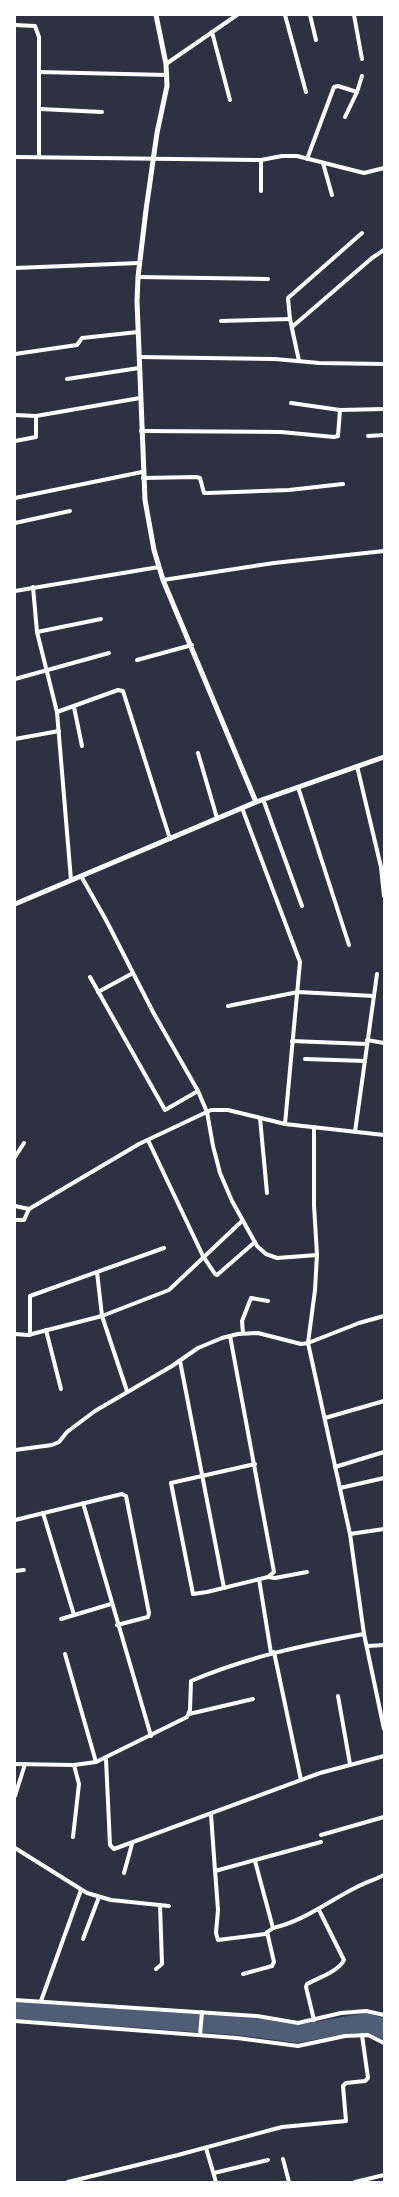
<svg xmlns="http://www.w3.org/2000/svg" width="399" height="2197" font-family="'Archivo Narrow',sans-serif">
  <rect width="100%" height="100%" fill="#2d3142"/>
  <!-- water -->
  <path fill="#4f5d75" d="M 15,2002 L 255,2018 L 297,2025 L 365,2013 L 384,2018 L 384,2040 L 369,2033 L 344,2034 L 298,2043 L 237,2035 L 15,2019 Z"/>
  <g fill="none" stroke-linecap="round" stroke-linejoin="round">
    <!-- minor -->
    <g stroke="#fff" stroke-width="4">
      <path d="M 285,15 L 306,92"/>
      <path d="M 310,15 L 316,40"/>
      <path d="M 354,15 L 362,59"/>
      <path d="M 15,25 L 35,26 L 39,37 L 39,157"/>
      <path d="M 212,32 L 230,100"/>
      <path d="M 166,64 L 237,15"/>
      <path d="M 39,72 L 167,75"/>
      <path d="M 40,109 L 102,112"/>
      <path d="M 345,117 L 357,92 L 362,76"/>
      <path d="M 15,157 L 261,160 L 282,156 L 297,156 L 364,173 L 384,168"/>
      <path d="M 307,159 L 334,87 L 338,86 L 357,92"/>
      <path d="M 323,163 L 332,195"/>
      <path d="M 261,191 L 261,160"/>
      <path d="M 15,268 L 139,263"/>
      <path d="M 138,277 L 268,279"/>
      <path d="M 221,321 L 290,319"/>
      <path d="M 292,327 L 372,258 L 384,250"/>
      <path d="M 15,354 L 77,345 L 82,338 L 138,332"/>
      <path d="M 139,357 L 275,359 L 319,363 L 384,364"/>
      <path d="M 299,361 L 290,319 L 288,298 L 362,233"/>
      <path d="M 67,379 L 139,368"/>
      <path d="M 291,403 L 340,410"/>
      <path d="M 15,415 L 36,416"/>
      <path d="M 141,431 L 281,432 L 334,437 L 338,436 L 340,410 L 384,409"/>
      <path d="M 368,436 L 384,435"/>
      <path d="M 15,441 L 36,437 L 36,416 L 140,398"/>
      <path d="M 143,478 L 196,477 L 200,478 L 204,493 L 208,493 L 289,490 L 343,484"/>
      <path d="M 15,498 L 142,472"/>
      <path d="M 15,523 L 70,511"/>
      <path d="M 163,580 L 274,563 L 384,551"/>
      <path d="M 33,587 L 37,632 L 57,712 L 71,880"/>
      <path d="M 15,591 L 159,567"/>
      <path d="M 37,632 L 101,619"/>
      <path d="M 137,660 L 192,645"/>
      <path d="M 15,679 L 109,653"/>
      <path d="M 74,707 L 82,746"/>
      <path d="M 57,712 L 118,690 L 123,691 L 170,839"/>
      <path d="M 15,739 L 59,731"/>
      <path d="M 198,753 L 217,818"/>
      <path d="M 357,766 L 381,867 L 384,896"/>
      <path d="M 298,787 L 349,945"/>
      <path d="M 263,799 L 302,906"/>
      <path d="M 242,808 L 300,962 L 285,1124"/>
      <path d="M 81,876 L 106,920 L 153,1012 L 198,1091 L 207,1112 L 213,1146 L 220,1173 L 232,1201 L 257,1246 L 266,1254 L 277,1258 L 317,1255"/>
      <path d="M 90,977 L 165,1110 L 198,1091"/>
      <path d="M 98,992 L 133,973"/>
      <path d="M 228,1006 L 298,992 L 374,996"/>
      <path d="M 367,1040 L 384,1043"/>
      <path d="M 292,1041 L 367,1044"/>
      <path d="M 305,1059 L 365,1061"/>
      <path d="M 260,1118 L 267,1193"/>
      <path d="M 355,1132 L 377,974"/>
      <path d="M 148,1140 L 203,1256 L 215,1274 L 217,1275 L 255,1242"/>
      <path d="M 15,1157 L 24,1143"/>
      <path d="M 15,1206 L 29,1209"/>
      <path d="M 15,1220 L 24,1220 L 29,1209 L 139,1144 L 211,1110 L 228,1110 L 285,1124 L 384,1135"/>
      <path d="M 97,1272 L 102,1316 L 127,1391"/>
      <path d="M 46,1330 L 61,1389"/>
      <path d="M 243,1333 L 242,1321 L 251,1298 L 268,1301"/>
      <path d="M 15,1334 L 28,1335 L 102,1316 L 169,1290 L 242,1221"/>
      <path d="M 30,1335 L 30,1296 L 164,1248"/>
      <path d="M 230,1336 L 274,1572 L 268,1577 L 207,1592 L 193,1594 L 171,1483 L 255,1464"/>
      <path d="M 180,1361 L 224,1588"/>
      <path d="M 325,1418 L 384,1401"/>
      <path d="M 15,1450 L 52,1445 L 59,1442 L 67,1432 L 95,1411 L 172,1366 L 198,1348 L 222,1338 L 238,1334 L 258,1333 L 301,1344 L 308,1343 L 359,1323 L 384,1316"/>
      <path d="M 335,1467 L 384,1452"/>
      <path d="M 340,1488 L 384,1478"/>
      <path d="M 83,1503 L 151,1736"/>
      <path d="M 43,1513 L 74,1615"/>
      <path d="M 15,1520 L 122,1494 L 126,1496 L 149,1613 L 148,1617 L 117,1625"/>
      <path d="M 350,1534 L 384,1529"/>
      <path d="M 15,1571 L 24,1570"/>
      <path d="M 268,1577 L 275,1578 L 307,1572"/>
      <path d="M 259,1579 L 271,1653"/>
      <path d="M 61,1619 L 111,1604"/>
      <path d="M 364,1634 L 384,1729"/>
      <path d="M 367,1646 L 384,1645"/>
      <path d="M 274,1652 L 301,1780"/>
      <path d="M 65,1654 L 96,1762"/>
      <path d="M 338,1696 L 350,1764"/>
      <path d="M 189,1714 L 253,1699"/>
      <path d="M 106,1759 L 110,1845 L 114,1849 L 320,1773 L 384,1756"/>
      <path d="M 15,1764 L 74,1765 L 96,1762 L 187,1717 L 190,1710 L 191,1681 C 247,1657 304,1645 364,1634 L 350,1534 L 308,1343 L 315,1290 L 317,1255 L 314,1205 L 314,1127"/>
      <path d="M 15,1796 L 25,1764"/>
      <path d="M 211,1814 L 215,1871 L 321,1842"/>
      <path d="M 321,1835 L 384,1817"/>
      <path d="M 73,1837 L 79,1784 L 74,1765"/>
      <path d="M 15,1848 L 87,1893 L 111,1900 L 169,1906"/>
      <path d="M 255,1861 L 273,1928 C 304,1921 327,1902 355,1888 C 364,1883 374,1880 384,1875"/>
      <path d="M 215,1870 L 218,1910 L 216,1933 L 218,1940 L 265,1934 L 273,1928"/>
      <path d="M 124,1873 L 132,1844"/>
      <path d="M 83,1939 L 99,1897"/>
      <path d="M 156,1969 L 162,1964 L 160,1905"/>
      <path d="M 243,1974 L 272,1966 L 274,1962 L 267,1932"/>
      <path d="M 15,2000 L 257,2016 L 298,2023 L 341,2013 L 366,2011 L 384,2015"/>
      <path d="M 41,2001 L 81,1890"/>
      <path d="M 314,2020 L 306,1987 L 307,1984 C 318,1978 339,1971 344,1960 L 319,1910"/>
      <path d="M 15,2021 L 237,2038 L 298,2046 L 345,2036 L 368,2035 L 384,2043"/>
      <path d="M 200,2035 L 202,2012"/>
      <path d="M 206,2148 L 216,2182"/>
      <path d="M 283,2159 L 289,2182"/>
      <path d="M 214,2173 L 268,2160"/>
      <path d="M 68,2182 L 178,2155 L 282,2127 L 346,2121 L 343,2086 L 346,2083 L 365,2081 L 368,2078 L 362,2035"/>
      <path d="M 355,2182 L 384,2175"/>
    </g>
    <!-- tertiary -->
    <g stroke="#fff" stroke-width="5">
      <path d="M 156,15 L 166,64 L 167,86 L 157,133 L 146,210 L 138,277 L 137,301 L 145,500 L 154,550 L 163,580 L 256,802"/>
      <path d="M 15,904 L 256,802 L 384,757"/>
    </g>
  </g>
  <!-- border -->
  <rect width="399" height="2197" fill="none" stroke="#ffffff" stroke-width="32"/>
</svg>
